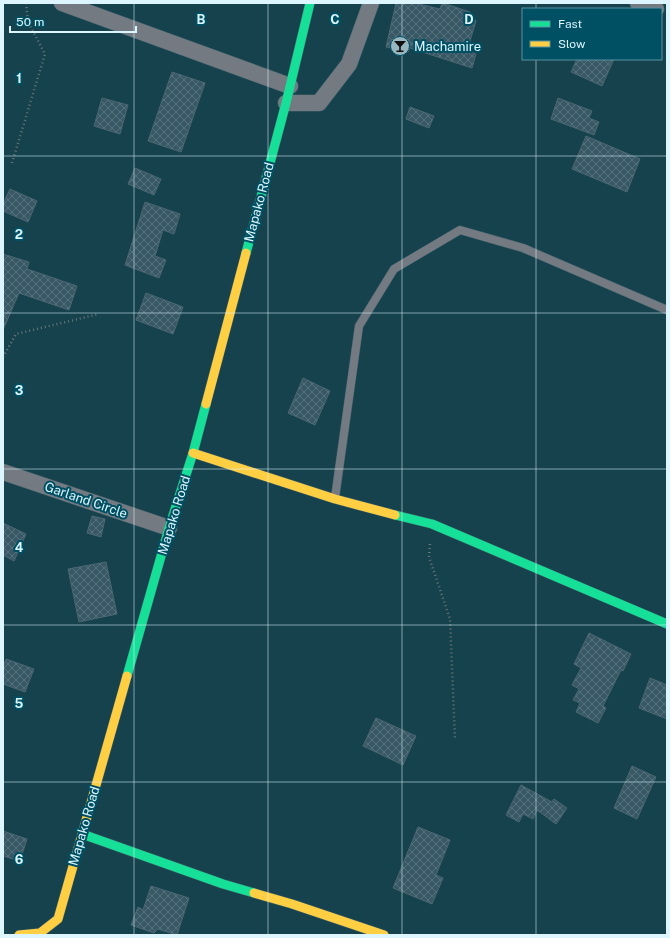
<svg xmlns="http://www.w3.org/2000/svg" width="670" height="938" font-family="'Public Sans',sans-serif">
  <defs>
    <pattern id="building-cross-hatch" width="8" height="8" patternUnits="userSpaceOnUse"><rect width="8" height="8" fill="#385866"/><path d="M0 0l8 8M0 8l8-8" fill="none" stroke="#54717d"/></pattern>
  </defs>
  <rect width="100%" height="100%" fill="#16424d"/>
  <!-- building -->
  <g fill="url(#building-cross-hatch)" stroke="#4b6773">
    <path d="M 396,3 L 414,3 L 440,9 L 442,3 L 443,3 L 470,12 L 476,21 L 467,51 L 476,54 L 472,68 L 410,48 L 408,52 L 386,47 Z"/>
    <path d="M 577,59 L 614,59 L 602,86 L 571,72 Z"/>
    <path d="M 172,72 L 205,83 L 181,152 L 148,141 Z"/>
    <path d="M 102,98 L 128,105 L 120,134 L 94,126 Z"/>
    <path d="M 558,98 L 592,111 L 589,118 L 599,122 L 594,135 L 551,119 Z"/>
    <path d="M 410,107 L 434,116 L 429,128 L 406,119 Z"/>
    <path d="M 586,136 L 640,159 L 627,192 L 572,169 Z"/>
    <path d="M 135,168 L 161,179 L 154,195 L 128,184 Z"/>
    <path d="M 10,189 L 37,201 L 28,222 L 3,211 L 3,204 Z"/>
    <path d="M 145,202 L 180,214 L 174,234 L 163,230 L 155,256 L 166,260 L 159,278 L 125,265 Z"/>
    <path d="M 3,254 L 29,262 L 27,269 L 77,286 L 69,310 L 19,293 L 3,330 Z"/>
    <path d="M 146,293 L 183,307 L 173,334 L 136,320 Z"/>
    <path d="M 303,378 L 330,391 L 315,425 L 288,413 Z"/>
    <path d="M 92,516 L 105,519 L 101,537 L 87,533 Z"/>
    <path d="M 3,523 L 26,534 L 14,561 L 3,555 Z"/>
    <path d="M 106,562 L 117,614 L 79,622 L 68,569 Z"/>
    <path d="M 589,633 L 631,654 L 623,671 L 621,670 L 603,706 L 606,708 L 598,723 L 576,712 L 580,703 L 573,700 L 579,689 L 572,685 L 581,668 L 574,664 Z"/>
    <path d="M 6,659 L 34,669 L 25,692 L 3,684 L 3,668 Z"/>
    <path d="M 650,678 L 667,685 L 667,719 L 639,708 Z"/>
    <path d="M 376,718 L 416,736 L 403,765 L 363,746 Z"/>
    <path d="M 632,766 L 656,777 L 637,819 L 614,808 Z"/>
    <path d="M 521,785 L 552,802 L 554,799 L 567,808 L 556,824 L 537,810 L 533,819 L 523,814 L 519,822 L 506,815 Z"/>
    <path d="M 418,827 L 450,840 L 436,875 L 443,878 L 432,904 L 393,888 Z"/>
    <path d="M 3,831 L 27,839 L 20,861 L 3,856 Z"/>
    <path d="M 151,886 L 189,898 L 177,935 L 158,929 L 154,933 L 131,925 L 138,907 L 143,910 Z"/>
  </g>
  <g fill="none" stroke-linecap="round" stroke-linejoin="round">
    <defs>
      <path id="lane" d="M 335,498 L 359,326 L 394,269 L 460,230 L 523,248 L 667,310"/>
      <g id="street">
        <path d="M 62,3 L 290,86"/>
        <path d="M 638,3 L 656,9"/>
        <path d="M 286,103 L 319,103 L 349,64 L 371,3"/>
        <path d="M 3,472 L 169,528"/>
      </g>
      <g id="fast">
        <path d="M 246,253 L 286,103 L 310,3"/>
        <path d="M 395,515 L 432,524 L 667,624"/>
        <path d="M 127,676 L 169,528 L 193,453 L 206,404"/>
        <path d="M 82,834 L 223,884 L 254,893"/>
      </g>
      <g id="slow">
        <path d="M 206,404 L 246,253"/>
        <path d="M 193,453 L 335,499 L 395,515"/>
        <path d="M 254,893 L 292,904 L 384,935"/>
        <path d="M 19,935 L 40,933 L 58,919 L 127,676"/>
      </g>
    </defs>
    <!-- lane casing -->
    <use href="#lane" stroke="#3f6069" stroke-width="9"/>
    <!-- street casing -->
    <use href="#street" stroke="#3f6069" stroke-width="17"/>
    <!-- fast casing -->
    <use href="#fast" stroke="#3f6069" stroke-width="10"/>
    <!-- slow casing -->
    <use href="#slow" stroke="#3f6069" stroke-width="10"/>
    <!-- path -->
    <g stroke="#67757d" stroke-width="2.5" stroke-dasharray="1 3" stroke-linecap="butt">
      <path d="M 12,163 L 45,54 L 28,22 L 26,3"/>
      <path d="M 3,357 L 16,334 L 99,314"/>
      <path d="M 430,544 L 429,557 L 450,619 L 455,740"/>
    </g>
    <!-- lane -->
    <use href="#lane" stroke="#737a82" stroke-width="8"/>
    <!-- street -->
    <use href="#street" stroke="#737a82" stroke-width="16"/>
    <!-- fast -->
    <use href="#fast" stroke="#16e098" stroke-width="9"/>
    <!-- slow -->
    <use href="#slow" stroke="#ffcf43" stroke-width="9"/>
  </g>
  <!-- grid -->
  <path fill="none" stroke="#dcf5fe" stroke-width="1" stroke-opacity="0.55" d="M 134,3 L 134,935M 268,3 L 268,935M 402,3 L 402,935M 536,3 L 536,9M 536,59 L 536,935M 3,156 L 667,156M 3,313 L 667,313M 3,469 L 667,469M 3,625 L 667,625M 3,782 L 667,782"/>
  <!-- icons -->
  <defs>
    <symbol id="bar-disc" viewBox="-11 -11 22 22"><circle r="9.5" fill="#97b6c0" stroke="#005063"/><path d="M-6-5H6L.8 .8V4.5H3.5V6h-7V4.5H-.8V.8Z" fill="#111"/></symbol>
  </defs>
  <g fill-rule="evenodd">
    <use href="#bar-disc" x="389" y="35" width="22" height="22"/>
  </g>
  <g text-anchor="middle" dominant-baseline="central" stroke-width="4" stroke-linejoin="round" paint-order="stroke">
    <!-- poi labels -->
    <g font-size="13" fill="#dcf5fe" stroke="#005063" text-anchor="start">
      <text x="414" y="46">Machamire</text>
    </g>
    <!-- street labels -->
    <g font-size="13" fill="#dcf5fe" stroke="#005063">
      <text transform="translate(259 202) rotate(-75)">Mapako Road</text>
      <text transform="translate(86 500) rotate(19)">Garland Circle</text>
      <text transform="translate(174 515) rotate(-73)">Mapako Road</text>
      <text transform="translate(84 826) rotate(-74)">Mapako Road</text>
    </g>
  </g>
  <g font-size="13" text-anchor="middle" font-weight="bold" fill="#dcf5fe" stroke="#005063" stroke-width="4" stroke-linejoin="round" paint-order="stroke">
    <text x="201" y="24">B</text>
    <text x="335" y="24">C</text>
    <text x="469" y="24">D</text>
    <text x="19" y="83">1</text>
    <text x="19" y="239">2</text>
    <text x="19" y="395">3</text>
    <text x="19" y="552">4</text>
    <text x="19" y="708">5</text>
    <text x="19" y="864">6</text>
  </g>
  <!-- border -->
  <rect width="670" height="938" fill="none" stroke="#dcf5fe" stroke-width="8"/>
  <!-- legend -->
  <rect x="522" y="8" width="140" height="52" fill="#005063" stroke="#5892a1"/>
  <rect x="530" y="21" width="20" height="6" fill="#16e098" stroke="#5892a1"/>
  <text x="558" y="28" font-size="12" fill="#dcf5fe">Fast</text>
  <rect x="530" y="41" width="20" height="6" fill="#ffcf43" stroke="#5892a1"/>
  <text x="558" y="48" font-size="12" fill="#dcf5fe">Slow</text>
  <!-- scale -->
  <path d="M10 26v6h126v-6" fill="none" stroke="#dcf5fe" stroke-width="2"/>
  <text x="16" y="26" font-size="12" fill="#dcf5fe" stroke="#005063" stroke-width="3" paint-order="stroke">50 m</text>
</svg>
